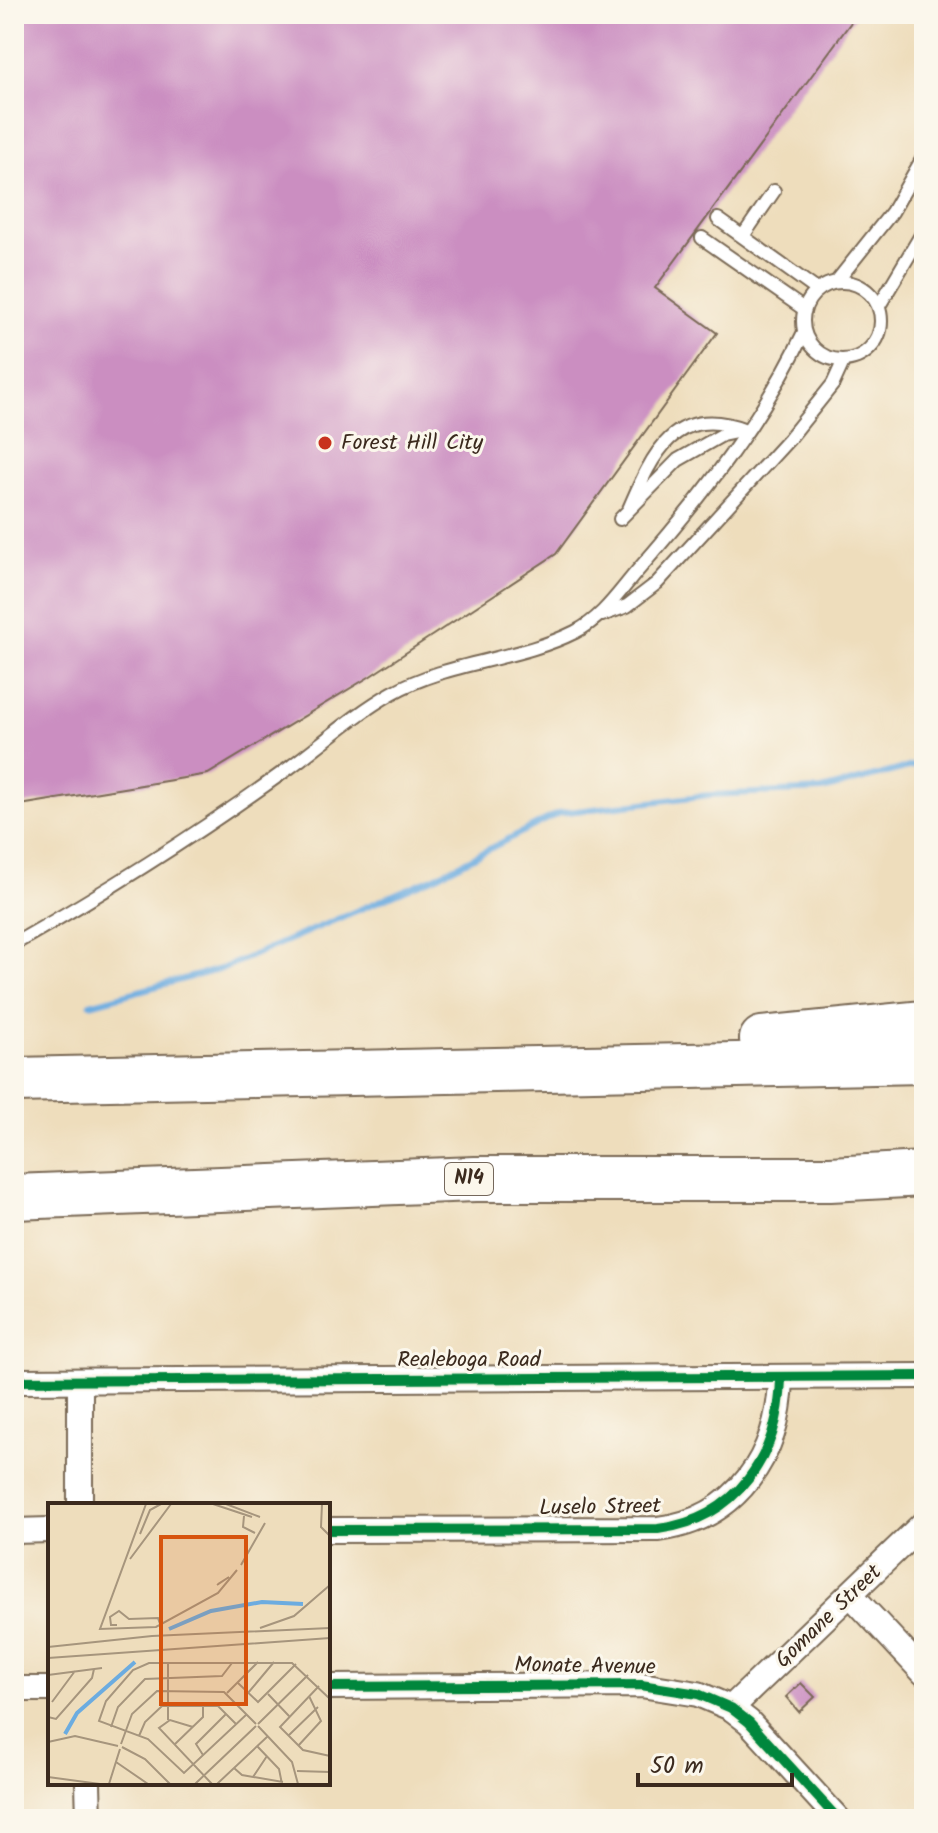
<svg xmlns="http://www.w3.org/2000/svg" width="938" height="1833" font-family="Kalam,sans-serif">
  <rect width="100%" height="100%" fill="#fbf7ec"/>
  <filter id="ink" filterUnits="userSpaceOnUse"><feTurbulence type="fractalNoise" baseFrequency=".0125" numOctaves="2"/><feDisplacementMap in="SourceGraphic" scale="16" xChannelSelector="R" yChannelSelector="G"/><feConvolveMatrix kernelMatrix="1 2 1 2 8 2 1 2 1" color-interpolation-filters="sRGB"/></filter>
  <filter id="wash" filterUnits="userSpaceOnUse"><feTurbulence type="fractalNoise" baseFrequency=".006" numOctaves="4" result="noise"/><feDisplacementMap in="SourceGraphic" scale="32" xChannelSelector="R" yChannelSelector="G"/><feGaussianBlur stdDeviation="1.8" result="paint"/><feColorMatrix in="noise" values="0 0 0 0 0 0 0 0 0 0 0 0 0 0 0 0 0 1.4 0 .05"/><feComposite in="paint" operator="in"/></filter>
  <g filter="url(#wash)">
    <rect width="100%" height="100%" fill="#eeddbc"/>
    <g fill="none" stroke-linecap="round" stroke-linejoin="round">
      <!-- stream -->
      <path stroke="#6cace0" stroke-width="6" d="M 90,1004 L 221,969 L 435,877 L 559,813 L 709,795 L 822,790 L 924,763"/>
    </g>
    <g id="blocks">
      <!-- building -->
      <g fill="#cb8ec1">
        <path d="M 14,14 L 857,14 L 655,288 L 717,333 L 556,554 L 369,677 L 208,774 L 14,806 Z"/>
        <path d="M 801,1683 L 815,1697 L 799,1712 L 786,1697 Z"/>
      </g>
    </g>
  </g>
  <g filter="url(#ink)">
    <use href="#blocks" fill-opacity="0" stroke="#7a6955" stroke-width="2"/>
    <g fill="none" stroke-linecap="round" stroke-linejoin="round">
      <defs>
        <g id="lane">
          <path d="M 718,219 L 817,290"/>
          <path d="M 743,236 L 774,191"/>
          <path d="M 702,238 L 804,309"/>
          <path d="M 837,281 L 892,212 L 924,156"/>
          <circle cx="842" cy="321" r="39"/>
          <path d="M 879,306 L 924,230"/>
          <path d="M 620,519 L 678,460 L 722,435 L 746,430 C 675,403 653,453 629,509"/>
          <path d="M 602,615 L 627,606 L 657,583 L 789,439 L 833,384 L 844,360"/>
          <path d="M 14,944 C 109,890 201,832 289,768 C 323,743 355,714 392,693 C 449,661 517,661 575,632 C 603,618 619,592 639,569 C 702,497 763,419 804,332"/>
        </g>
        <g id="street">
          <path d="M 14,1381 L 924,1376"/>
          <path d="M 80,1381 L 80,1505"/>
          <path d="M 328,1530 L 658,1529 C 737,1519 779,1455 781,1379"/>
          <path d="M 14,1531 L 50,1530"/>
          <path d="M 852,1596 L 924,1673"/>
          <path d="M 328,1687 L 641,1685 L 698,1694 L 731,1708 L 749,1722 L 838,1819"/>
          <path d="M 14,1689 L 50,1689"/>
          <path d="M 731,1708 L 924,1523"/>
          <path d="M 88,1783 L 89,1819"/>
        </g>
        <g id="highway">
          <path d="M 762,1039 L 924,1023"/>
          <path d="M 14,1080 L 924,1061"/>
          <path d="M 14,1197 L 475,1179 L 830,1179 L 924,1174"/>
        </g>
      </defs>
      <!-- lane casing -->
      <use href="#lane" stroke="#7a6955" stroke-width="16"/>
      <!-- street casing -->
      <use href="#street" stroke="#7a6955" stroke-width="28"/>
      <!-- highway casing -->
      <use href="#highway" stroke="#7a6955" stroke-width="48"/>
      <!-- lane -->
      <use href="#lane" stroke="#fff" stroke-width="12"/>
      <!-- street -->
      <use href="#street" stroke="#fff" stroke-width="24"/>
      <!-- highway -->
      <use href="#highway" stroke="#fff" stroke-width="44"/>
      <defs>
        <g id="cycleway">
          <path d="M 14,1381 L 924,1376"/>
          <path d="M 328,1530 L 658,1529 C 737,1519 779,1455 781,1379"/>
          <path d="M 328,1687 L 641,1685 L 698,1694 L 731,1708 L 749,1722 L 838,1819"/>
        </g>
      </defs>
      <!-- cycleway casing -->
      <use href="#cycleway" stroke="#fbf7ec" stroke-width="15"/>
      <!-- cycleway -->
      <use href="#cycleway" stroke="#00873e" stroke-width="10"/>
    </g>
  </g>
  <!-- markers -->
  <circle fill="#c8321e" stroke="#fbf7ec" stroke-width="3" cx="325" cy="443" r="8"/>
  <g text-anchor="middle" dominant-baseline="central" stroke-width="6" stroke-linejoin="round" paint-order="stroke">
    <!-- shield labels -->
    <rect fill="#fbf7ec" stroke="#75685c" stroke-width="2" x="445" y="1163" width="48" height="32" rx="6"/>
    <g font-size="20" font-weight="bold" fill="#3b2a1e">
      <text x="469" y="1179">N14</text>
    </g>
    <!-- poi labels -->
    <g font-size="22" fill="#3b2a1e" stroke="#fbf7ec" text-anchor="start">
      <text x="341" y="443">Forest Hill City</text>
    </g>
    <!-- street labels -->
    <g font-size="22" fill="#3b2a1e" stroke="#fbf7ec">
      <text x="469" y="1360">Realeboga Road</text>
      <text transform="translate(600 1508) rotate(-1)">Luselo Street</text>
      <text transform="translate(829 1617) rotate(-44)">Gomane Street</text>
      <text transform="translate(585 1667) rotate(1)">Monate Avenue</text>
    </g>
  </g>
  <!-- overview -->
  <g transform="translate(48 1503)">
    <rect width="282" height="282" fill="#eeddbc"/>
    <path fill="none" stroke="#6cace0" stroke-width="4" d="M 121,126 L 163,108 L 214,99 L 255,101M 17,231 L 29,210 L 87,159"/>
    <path fill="none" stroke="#a6957d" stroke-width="2" d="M 98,1 L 52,126 L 108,124 L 170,90 L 189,67M 165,1 L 204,14M 178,1 L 212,14M 274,1 L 273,24 L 282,33M 196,13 L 195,24 L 207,30M 92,31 L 102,7 L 113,1M 82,56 L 123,1M 193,62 L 217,20M 169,82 L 181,74 L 170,81M 69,122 L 63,122 L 62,114 L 71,108 L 81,116 L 110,115 L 112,121M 212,125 L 246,113 L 282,82M 0,144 L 104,133 L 282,125M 0,155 L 282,135M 120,160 L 120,217M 0,172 L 54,165M 190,180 L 210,199 L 248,161M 271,183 L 232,224 L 255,247 L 282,253M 179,190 L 210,159M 200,190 L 226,159M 220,191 L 241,213M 4,199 L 27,168M 199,211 L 136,270 L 100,236 L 51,218 L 58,198 L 85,167 L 101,160 L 244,160 L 282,196M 0,214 L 8,216 L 44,175 L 46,166M 210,221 L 260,172M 210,223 L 244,259 L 250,281M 63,224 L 70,204 L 97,176 L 174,173 L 184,160M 145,224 L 122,217 L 111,225 L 164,281M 91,233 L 97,219 L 114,203 L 170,203 L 188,221M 240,233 L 270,204M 0,239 L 27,233 L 70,243M 73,241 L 84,211 L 109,188 L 176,189 L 208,221M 126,242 L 155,214 L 155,203M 209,243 L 231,266 L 234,281M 250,243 L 273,218 L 261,193M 74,244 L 97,256 L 122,281M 155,252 L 148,241 L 178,211M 68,259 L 100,281M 186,265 L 194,272 L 235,279M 249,268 L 282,269M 0,274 L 52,281M 205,274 L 219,253M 61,281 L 72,246M 147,281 L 208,223M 169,281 L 220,233"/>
    <path fill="#d7540e" fill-opacity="0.15" stroke="#d7540e" stroke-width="4" d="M 113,34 L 198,34 L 198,201 L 113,201 Z"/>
    <rect width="282" height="282" fill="none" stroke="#3b2a1e" stroke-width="4"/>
  </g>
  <!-- margin -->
  <rect width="938" height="1833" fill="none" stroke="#fbf7ec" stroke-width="48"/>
  <!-- scale -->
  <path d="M638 1773v12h154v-12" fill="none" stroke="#3b2a1e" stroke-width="4"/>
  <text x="650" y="1773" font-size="24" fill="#3b2a1e" stroke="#fbf7ec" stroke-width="6" paint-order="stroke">50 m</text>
</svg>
